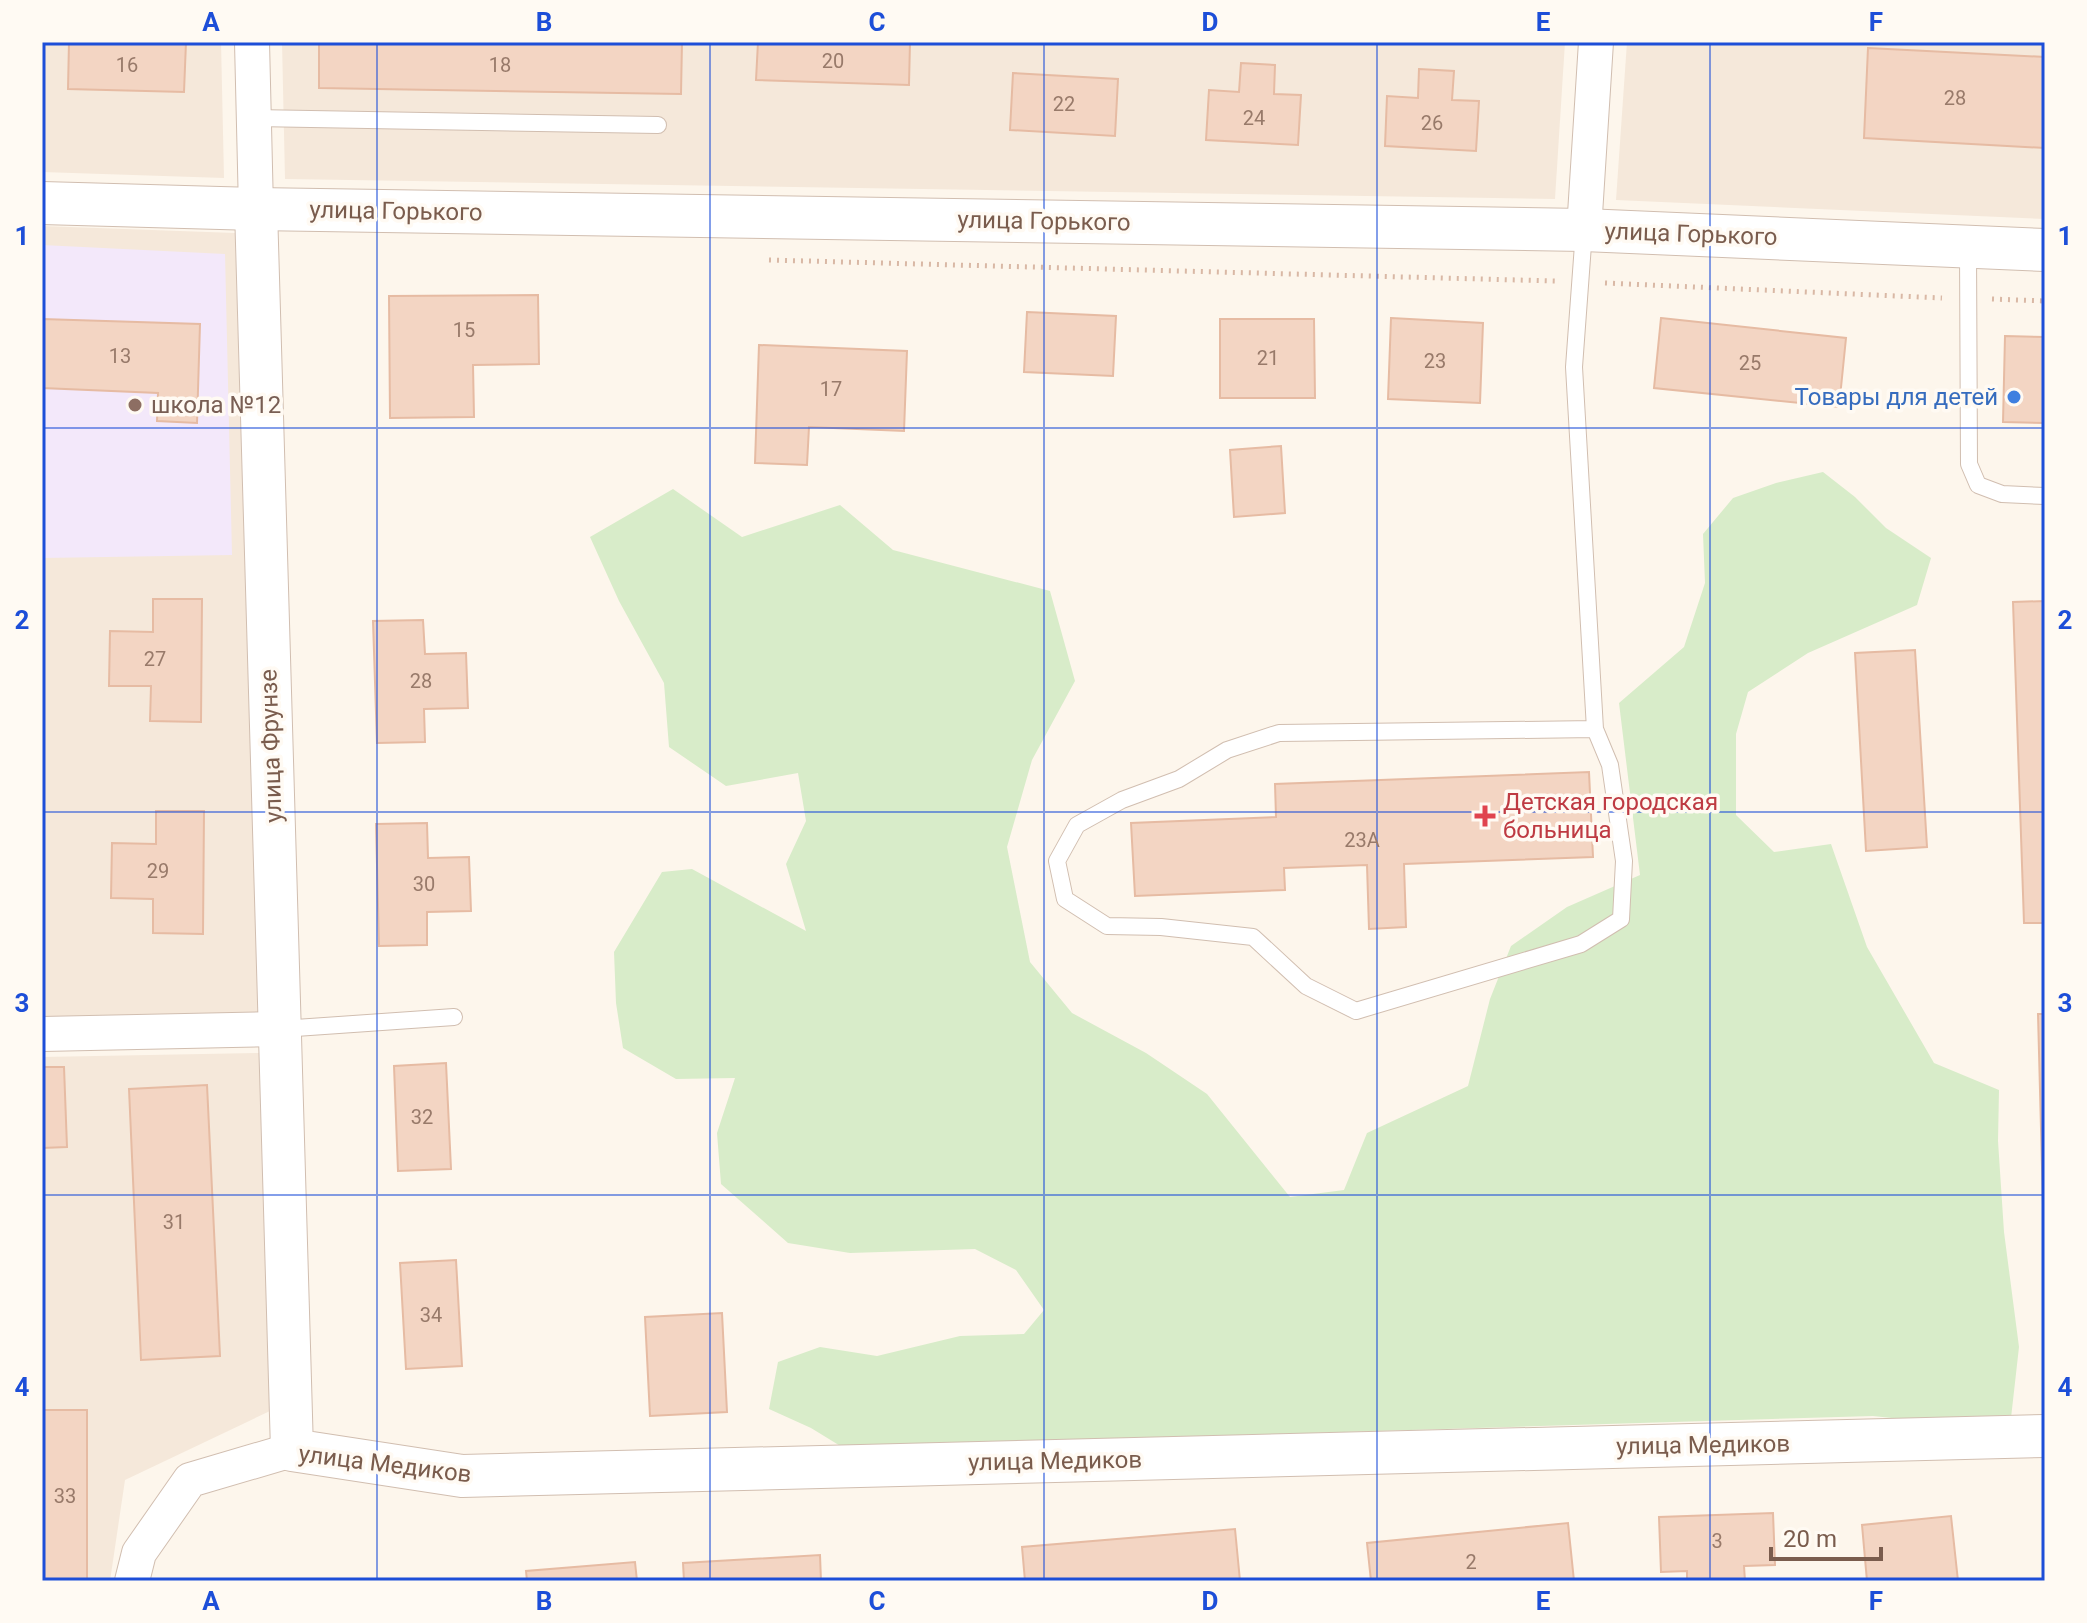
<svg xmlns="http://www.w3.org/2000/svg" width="2087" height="1623" font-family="Roboto,sans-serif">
  <rect width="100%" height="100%" fill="#fdf6ec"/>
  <!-- residential -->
  <g fill="#f5e8da">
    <path d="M 42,42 L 221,42 L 224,178 L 42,172 Z"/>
    <path d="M 282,42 L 1565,42 L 1555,199 L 285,179 Z"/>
    <path d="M 1627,42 L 2045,42 L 2045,219 L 1616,200 Z"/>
    <path d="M 42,226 L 235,233 L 258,1012 L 42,1018 Z"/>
    <path d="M 259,1053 L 270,1411 L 125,1480 L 110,1581 L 42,1581 L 42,1057 Z"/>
  </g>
  <!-- education -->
  <path fill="#f3e8fa" d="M 42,245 L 225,254 L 232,555 L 42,558 Z"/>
  <!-- green -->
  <path fill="#d8ecc9" d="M 1823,472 L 1855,497 L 1886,528 L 1931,558 L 1917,605 L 1808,653 L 1748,692 L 1736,734 L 1736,815 L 1774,852 L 1831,844 L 1867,947 L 1934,1063 L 1999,1090 L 1998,1141 L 2004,1232 L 2019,1347 L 2011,1418 L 1948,1424 L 1873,1416 L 842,1447 L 811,1428 L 769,1409 L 778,1362 L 820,1347 L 877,1356 L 960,1336 L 1024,1334 L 1044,1310 L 1016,1270 L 975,1249 L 850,1253 L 788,1243 L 721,1184 L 717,1133 L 735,1078 L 676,1079 L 623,1048 L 616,1003 L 614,952 L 662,872 L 692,869 L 806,931 L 786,864 L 806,821 L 798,773 L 726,786 L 669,747 L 664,683 L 619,601 L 590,537 L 673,489 L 742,537 L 840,505 L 893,550 L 1050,591 L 1075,681 L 1032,760 L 1007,847 L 1030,962 L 1072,1013 L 1146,1053 L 1207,1094 L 1290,1197 L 1344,1190 L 1367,1133 L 1468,1086 L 1490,999 L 1511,946 L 1567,907 L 1640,875 L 1619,703 L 1684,647 L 1705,583 L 1703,534 L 1733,498 L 1776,483 Z"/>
  <!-- building -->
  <g fill="#f3d5c3" stroke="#e6bba3" stroke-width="2">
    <path d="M 69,42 L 186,42 L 184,92 L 68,89 Z"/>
    <path d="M 319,42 L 682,42 L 681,94 L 319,88 Z"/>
    <path d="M 758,42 L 910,42 L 909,85 L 756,80 Z"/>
    <path d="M 1868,48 L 2045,57 L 2045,148 L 1864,138 Z"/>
    <path d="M 1241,63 L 1275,65 L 1274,94 L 1301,95 L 1298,145 L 1206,140 L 1209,90 L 1239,92 Z"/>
    <path d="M 1419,69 L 1454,71 L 1452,100 L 1479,101 L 1476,151 L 1385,146 L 1387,96 L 1418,98 Z"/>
    <path d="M 1013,73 L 1118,79 L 1115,136 L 1010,130 Z"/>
    <path d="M 538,295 L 539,364 L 473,365 L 474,417 L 390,418 L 389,296 Z"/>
    <path d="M 1027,312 L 1116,316 L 1113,376 L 1024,372 Z"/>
    <path d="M 1391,318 L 1483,323 L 1480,403 L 1388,399 Z"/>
    <path d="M 1661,318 L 1846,338 L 1839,407 L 1654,388 Z"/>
    <path d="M 42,319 L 200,324 L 197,423 L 157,421 L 158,393 L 42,388 Z"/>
    <path d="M 1220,319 L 1314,319 L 1315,398 L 1220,398 Z"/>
    <path d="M 2005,336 L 2045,337 L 2045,423 L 2003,422 Z"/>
    <path d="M 759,345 L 907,351 L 904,431 L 809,427 L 807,465 L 755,463 Z"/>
    <path d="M 1281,446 L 1285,513 L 1234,517 L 1230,450 Z"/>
    <path d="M 153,599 L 202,599 L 201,722 L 150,721 L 151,686 L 109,686 L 110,631 L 153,632 Z"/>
    <path d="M 2045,601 L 2045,923 L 2024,923 L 2013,602 Z"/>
    <path d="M 423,620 L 425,654 L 466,653 L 468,708 L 424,709 L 425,742 L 377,743 L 373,621 Z"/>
    <path d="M 1915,650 L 1927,847 L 1866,851 L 1855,653 Z"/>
    <path d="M 1589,772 L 1593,857 L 1404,864 L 1406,927 L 1369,929 L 1367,865 L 1284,868 L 1285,890 L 1135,896 L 1131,823 L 1276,817 L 1275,784 Z"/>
    <path d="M 156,811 L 204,811 L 203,934 L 153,933 L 153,899 L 111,898 L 112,843 L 156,844 Z"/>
    <path d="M 427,823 L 428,858 L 469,857 L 471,911 L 427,912 L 427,945 L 379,946 L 376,824 Z"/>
    <path d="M 2038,1014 L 2045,1014 L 2045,1282 Z"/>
    <path d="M 446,1063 L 451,1169 L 398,1171 L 394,1066 Z"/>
    <path d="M 42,1067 L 64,1067 L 67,1147 L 42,1148 Z"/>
    <path d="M 207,1085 L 220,1356 L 141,1360 L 129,1089 Z"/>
    <path d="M 456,1260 L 462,1366 L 406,1369 L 400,1263 Z"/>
    <path d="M 722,1313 L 727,1412 L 650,1416 L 645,1317 Z"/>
    <rect x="42" y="1410" width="45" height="171"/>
    <path d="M 1773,1513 L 1775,1565 L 1744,1566 L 1745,1581 L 1687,1581 L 1687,1571 L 1661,1572 L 1659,1517 Z"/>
    <path d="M 1951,1516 L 1958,1581 L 1867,1581 L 1862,1525 Z"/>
    <path d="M 1568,1523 L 1574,1581 L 1371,1581 L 1367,1543 Z"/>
    <path d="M 1235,1529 L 1240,1581 L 1025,1581 L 1022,1547 Z"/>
    <path d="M 820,1555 L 821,1581 L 684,1581 L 683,1563 Z"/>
    <path d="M 635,1562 L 637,1581 L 527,1581 L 526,1571 Z"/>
  </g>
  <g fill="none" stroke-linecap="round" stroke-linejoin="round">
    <defs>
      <g id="service">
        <path d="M 253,118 L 658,125"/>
        <path d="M 1584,231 L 1574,367 L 1595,729 L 1279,733 L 1227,750 L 1179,779 L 1122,800 L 1077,825 L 1057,861 L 1065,899 L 1107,926 L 1161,927 L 1253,937 L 1306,986 L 1356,1011 L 1581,944 L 1621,919 L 1624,861 L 1610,765 L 1595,729"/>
        <path d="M 1968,249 L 1969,464 L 1978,485 L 2002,494 L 2045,496"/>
        <path d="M 281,1029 L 454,1017"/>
      </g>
      <g id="minor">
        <path d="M 252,42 L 256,209"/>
        <path d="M 1584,230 L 1596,42"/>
        <path d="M 42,1034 L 279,1029"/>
        <path d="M 132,1581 L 139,1553 L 190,1480 L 292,1450"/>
      </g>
      <g id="tertiary">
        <path d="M 42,203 L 256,209 L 1584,230 L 2045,250"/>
        <path d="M 256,209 L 292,1450 L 462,1476 L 2045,1436"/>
      </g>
    </defs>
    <!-- service casing -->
    <use href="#service" stroke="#d1beb0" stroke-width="18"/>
    <!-- minor casing -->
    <use href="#minor" stroke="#d1beb0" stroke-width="36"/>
    <!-- tertiary casing -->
    <use href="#tertiary" stroke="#d1beb0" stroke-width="44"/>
    <!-- path -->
    <g stroke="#d9b8a5" stroke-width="5" stroke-dasharray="2 6" stroke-linecap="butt">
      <path d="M 769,260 L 1555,281"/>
      <path d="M 1605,283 L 1942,298"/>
      <path d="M 1992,299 L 2045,301"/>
    </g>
    <!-- service -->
    <use href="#service" stroke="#fff" stroke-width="16"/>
    <!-- minor -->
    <use href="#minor" stroke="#fff" stroke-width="34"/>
    <!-- tertiary -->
    <use href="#tertiary" stroke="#fff" stroke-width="42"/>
  </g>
  <!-- grid -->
  <path fill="none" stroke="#1d4ed8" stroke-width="2" stroke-opacity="0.55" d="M 377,42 L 377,1581M 710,42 L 710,1581M 1044,42 L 1044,1581M 1377,42 L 1377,1581M 1710,42 L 1710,1581M 42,428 L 2045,428M 42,812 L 2045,812M 42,1195 L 2045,1195"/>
  <!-- markers -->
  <circle fill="#3f7fe0" stroke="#fffaf3" stroke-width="3" cx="2014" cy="397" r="8"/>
  <circle fill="#8d6e63" stroke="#fffaf3" stroke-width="3" cx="135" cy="405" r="8"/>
  <path fill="#e0444e" stroke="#fffaf3" stroke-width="3" d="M1481 804h8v8h8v8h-8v8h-8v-8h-8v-8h8z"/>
  <g text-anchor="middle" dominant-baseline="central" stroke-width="7" stroke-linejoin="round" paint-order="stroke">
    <!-- number labels -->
    <g font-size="20" fill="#987a6a">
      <text x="833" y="61">20</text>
      <text x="127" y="65">16</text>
      <text x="500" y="65">18</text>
      <text x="1955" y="98">28</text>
      <text x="1064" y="104">22</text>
      <text x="1254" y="118">24</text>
      <text x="1432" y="123">26</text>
      <text x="464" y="330">15</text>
      <text x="120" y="356">13</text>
      <text x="1268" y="358">21</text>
      <text x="1435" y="361">23</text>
      <text x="1750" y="363">25</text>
      <text x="831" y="389">17</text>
      <text x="155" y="659">27</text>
      <text x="421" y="681">28</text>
      <text x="1362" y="840">23А</text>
      <text x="158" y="871">29</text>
      <text x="424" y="884">30</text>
      <text x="422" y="1117">32</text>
      <text x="174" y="1222">31</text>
      <text x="431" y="1315">34</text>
      <text x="65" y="1496">33</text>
      <text x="1717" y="1541">3</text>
      <text x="1471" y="1562">2</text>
    </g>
    <!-- street labels -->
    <g font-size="24" fill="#7a5c4d" stroke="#fffaf3">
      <text transform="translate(396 211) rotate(1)">улица Горького</text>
      <text transform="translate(1044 221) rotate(1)">улица Горького</text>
      <text transform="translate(1691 234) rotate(2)">улица Горького</text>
      <text transform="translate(271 746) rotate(-92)">улица Фрунзе</text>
      <text transform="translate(1703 1445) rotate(-1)">улица Медиков</text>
      <text transform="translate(1055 1461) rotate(-1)">улица Медиков</text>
      <text transform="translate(385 1464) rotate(7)">улица Медиков</text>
    </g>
    <!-- shop labels -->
    <g font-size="24" fill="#366cbe" stroke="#fffaf3" text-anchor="end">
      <text x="1998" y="397">Товары для детей</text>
    </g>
    <!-- education labels -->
    <g font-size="24" fill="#785e54" stroke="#fffaf3" text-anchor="start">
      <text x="151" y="405">школа №12</text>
    </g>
    <!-- health labels -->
    <g font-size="24" fill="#be3a42" stroke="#fffaf3" text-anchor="start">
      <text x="1503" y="802">Детская городская<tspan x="1503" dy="28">больница</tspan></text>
    </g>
  </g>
  <!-- border -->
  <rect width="2087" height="1623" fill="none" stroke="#fffaf3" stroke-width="88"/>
  <!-- scale -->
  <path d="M1771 1547v12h110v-12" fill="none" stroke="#7a5c4d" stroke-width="4"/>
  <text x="1783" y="1547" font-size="24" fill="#7a5c4d" stroke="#fffaf3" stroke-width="6" paint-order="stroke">20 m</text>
  <rect x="44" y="44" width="1999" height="1535" fill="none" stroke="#1d4ed8" stroke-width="3"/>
  <g font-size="26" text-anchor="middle" font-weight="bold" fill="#1d4ed8">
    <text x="211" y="31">A</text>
    <text x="544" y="31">B</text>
    <text x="877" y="31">C</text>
    <text x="1210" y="31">D</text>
    <text x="1543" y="31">E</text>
    <text x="1876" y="31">F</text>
    <text x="22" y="245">1</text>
    <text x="2065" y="245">1</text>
    <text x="22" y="629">2</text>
    <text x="2065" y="629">2</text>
    <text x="22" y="1012">3</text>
    <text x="2065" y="1012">3</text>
    <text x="22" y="1396">4</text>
    <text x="2065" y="1396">4</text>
    <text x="211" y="1610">A</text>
    <text x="544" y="1610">B</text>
    <text x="877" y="1610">C</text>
    <text x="1210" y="1610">D</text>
    <text x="1543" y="1610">E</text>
    <text x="1876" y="1610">F</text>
  </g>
</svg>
